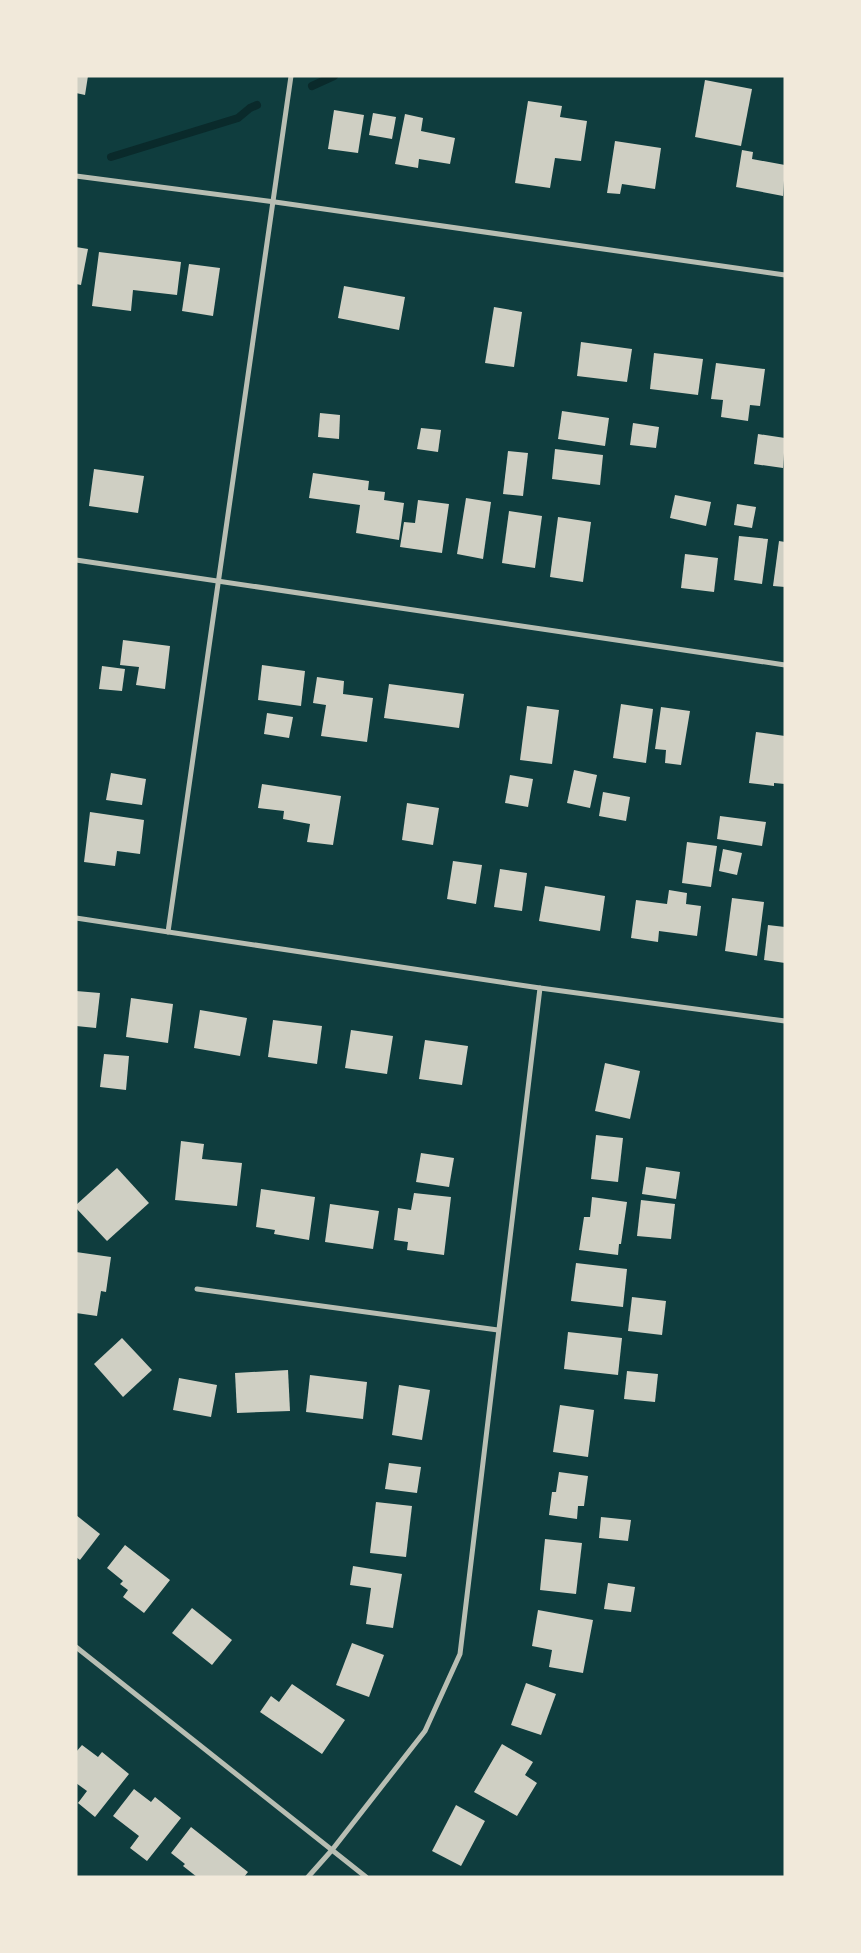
<svg xmlns="http://www.w3.org/2000/svg" width="861" height="1953" font-family="'Space Grotesk',sans-serif">
  <rect width="100%" height="100%" fill="#0f3d3e"/>
  <g fill="none" stroke-linecap="round" stroke-linejoin="round">
    <!-- stream -->
    <g stroke="#0a2a2b" stroke-width="8">
      <path d="M 312,86 L 334,76"/>
      <path d="M 111,157 L 238,118 L 250,108 L 257,105"/>
    </g>
  </g>
  <!-- building -->
  <g fill="#cfcfc3">
    <path d="M 76,76 L 88,76 L 85,95 L 76,93 Z"/>
    <path d="M 705,80 L 752,89 L 741,146 L 695,137 Z"/>
    <path d="M 528,101 L 562,106 L 560,117 L 587,121 L 581,161 L 555,158 L 550,188 L 515,183 Z"/>
    <path d="M 334,110 L 364,115 L 358,153 L 328,149 Z"/>
    <path d="M 373,113 L 396,117 L 392,139 L 369,135 Z"/>
    <path d="M 405,114 L 423,118 L 421,131 L 455,138 L 450,164 L 419,159 L 418,168 L 395,164 Z"/>
    <path d="M 615,141 L 661,148 L 655,189 L 622,184 L 620,194 L 607,193 Z"/>
    <path d="M 742,150 L 753,152 L 752,159 L 785,165 L 783,196 L 736,187 Z"/>
    <path d="M 76,247 L 88,249 L 81,285 L 76,284 Z"/>
    <path d="M 99,252 L 181,262 L 177,295 L 133,290 L 131,311 L 92,306 Z"/>
    <path d="M 189,264 L 220,268 L 213,316 L 182,311 Z"/>
    <path d="M 344,286 L 405,297 L 399,330 L 338,318 Z"/>
    <path d="M 494,307 L 522,312 L 514,367 L 485,363 Z"/>
    <path d="M 581,342 L 632,349 L 627,382 L 577,376 Z"/>
    <path d="M 654,353 L 703,359 L 698,395 L 650,389 Z"/>
    <path d="M 716,363 L 765,369 L 760,406 L 750,405 L 748,421 L 721,417 L 723,400 L 711,399 Z"/>
    <path d="M 562,411 L 609,418 L 605,446 L 558,439 Z"/>
    <path d="M 320,413 L 340,415 L 339,439 L 318,437 Z"/>
    <path d="M 633,423 L 659,427 L 656,448 L 630,445 Z"/>
    <path d="M 421,428 L 441,430 L 438,452 L 417,449 Z"/>
    <path d="M 758,434 L 785,438 L 783,468 L 754,464 Z"/>
    <path d="M 555,449 L 603,455 L 600,485 L 552,479 Z"/>
    <path d="M 508,451 L 528,453 L 523,496 L 503,494 Z"/>
    <path d="M 94,469 L 144,476 L 138,513 L 89,506 Z"/>
    <path d="M 313,473 L 369,481 L 368,490 L 385,492 L 384,500 L 404,503 L 399,540 L 356,533 L 360,505 L 309,498 Z"/>
    <path d="M 675,495 L 711,502 L 706,526 L 670,518 Z"/>
    <path d="M 466,498 L 491,502 L 483,559 L 457,554 Z"/>
    <path d="M 418,500 L 449,504 L 442,553 L 400,547 L 404,522 L 415,523 Z"/>
    <path d="M 737,504 L 756,507 L 752,528 L 734,525 Z"/>
    <path d="M 509,511 L 542,516 L 535,568 L 502,563 Z"/>
    <path d="M 558,517 L 591,522 L 583,582 L 550,577 Z"/>
    <path d="M 739,536 L 768,539 L 762,584 L 734,580 Z"/>
    <path d="M 779,541 L 785,542 L 785,587 L 773,586 Z"/>
    <path d="M 685,554 L 718,558 L 714,592 L 681,588 Z"/>
    <path d="M 123,640 L 170,646 L 165,689 L 136,685 L 139,667 L 120,665 Z"/>
    <path d="M 262,665 L 305,671 L 301,706 L 258,700 Z"/>
    <path d="M 102,666 L 125,669 L 122,691 L 99,689 Z"/>
    <path d="M 317,677 L 344,681 L 343,694 L 373,698 L 367,742 L 321,736 L 326,705 L 313,703 Z"/>
    <path d="M 389,684 L 464,694 L 459,728 L 384,718 Z"/>
    <path d="M 621,704 L 653,709 L 646,763 L 613,758 Z"/>
    <path d="M 527,706 L 559,710 L 552,764 L 520,760 Z"/>
    <path d="M 661,707 L 690,711 L 681,765 L 665,763 L 666,750 L 655,749 Z"/>
    <path d="M 267,713 L 293,717 L 289,738 L 264,734 Z"/>
    <path d="M 756,732 L 785,736 L 785,784 L 774,783 L 774,786 L 749,783 Z"/>
    <path d="M 574,770 L 597,775 L 590,808 L 567,803 Z"/>
    <path d="M 111,773 L 146,779 L 142,805 L 106,800 Z"/>
    <path d="M 510,775 L 533,779 L 528,807 L 505,803 Z"/>
    <path d="M 262,784 L 341,796 L 333,845 L 307,842 L 310,824 L 283,819 L 284,811 L 258,808 Z"/>
    <path d="M 603,792 L 630,797 L 626,821 L 599,816 Z"/>
    <path d="M 407,803 L 439,808 L 433,845 L 402,840 Z"/>
    <path d="M 90,812 L 144,820 L 140,854 L 117,851 L 115,866 L 84,862 Z"/>
    <path d="M 720,816 L 766,822 L 762,846 L 717,839 Z"/>
    <path d="M 687,842 L 717,846 L 711,887 L 682,883 Z"/>
    <path d="M 723,849 L 742,853 L 737,875 L 719,871 Z"/>
    <path d="M 453,861 L 482,865 L 476,904 L 447,899 Z"/>
    <path d="M 500,869 L 527,873 L 522,911 L 494,907 Z"/>
    <path d="M 545,886 L 605,896 L 600,931 L 539,921 Z"/>
    <path d="M 669,890 L 687,893 L 686,904 L 701,906 L 697,936 L 659,931 L 658,942 L 631,938 L 636,900 L 667,904 Z"/>
    <path d="M 732,898 L 764,902 L 757,956 L 725,951 Z"/>
    <path d="M 768,925 L 785,927 L 785,963 L 764,960 Z"/>
    <path d="M 76,991 L 100,993 L 96,1028 L 76,1026 Z"/>
    <path d="M 131,998 L 173,1004 L 168,1043 L 126,1037 Z"/>
    <path d="M 200,1010 L 247,1018 L 240,1056 L 194,1048 Z"/>
    <path d="M 273,1020 L 322,1026 L 317,1064 L 268,1057 Z"/>
    <path d="M 351,1030 L 393,1036 L 387,1074 L 345,1068 Z"/>
    <path d="M 425,1040 L 468,1046 L 462,1085 L 419,1079 Z"/>
    <path d="M 104,1054 L 129,1056 L 126,1090 L 100,1087 Z"/>
    <path d="M 605,1063 L 640,1071 L 630,1119 L 595,1111 Z"/>
    <path d="M 596,1135 L 623,1138 L 618,1182 L 591,1179 Z"/>
    <path d="M 181,1141 L 204,1144 L 202,1159 L 242,1163 L 237,1206 L 175,1200 Z"/>
    <path d="M 421,1153 L 454,1158 L 449,1187 L 416,1182 Z"/>
    <path d="M 646,1167 L 680,1172 L 676,1199 L 642,1194 Z"/>
    <path d="M 117,1168 L 149,1203 L 107,1241 L 76,1208 L 76,1205 Z"/>
    <path d="M 261,1189 L 315,1197 L 309,1240 L 274,1234 L 275,1230 L 256,1227 Z"/>
    <path d="M 414,1193 L 451,1197 L 444,1255 L 407,1250 L 408,1242 L 394,1240 L 398,1208 L 411,1210 Z"/>
    <path d="M 592,1197 L 627,1202 L 621,1244 L 619,1244 L 618,1255 L 579,1250 L 584,1217 L 590,1217 Z"/>
    <path d="M 641,1200 L 675,1204 L 671,1239 L 637,1236 Z"/>
    <path d="M 330,1204 L 379,1211 L 373,1249 L 325,1242 Z"/>
    <path d="M 76,1252 L 111,1257 L 106,1292 L 101,1291 L 97,1316 L 76,1313 Z"/>
    <path d="M 576,1263 L 627,1269 L 623,1307 L 571,1301 Z"/>
    <path d="M 632,1297 L 666,1301 L 662,1335 L 628,1331 Z"/>
    <path d="M 568,1332 L 622,1338 L 618,1375 L 564,1369 Z"/>
    <path d="M 122,1338 L 152,1370 L 123,1397 L 94,1364 Z"/>
    <path d="M 288,1370 L 290,1411 L 237,1413 L 235,1373 Z"/>
    <path d="M 627,1371 L 658,1374 L 655,1402 L 624,1399 Z"/>
    <path d="M 310,1375 L 367,1382 L 363,1419 L 306,1412 Z"/>
    <path d="M 179,1378 L 217,1385 L 211,1417 L 173,1410 Z"/>
    <path d="M 399,1385 L 430,1390 L 422,1440 L 392,1435 Z"/>
    <path d="M 560,1405 L 594,1410 L 588,1457 L 553,1452 Z"/>
    <path d="M 389,1463 L 421,1467 L 417,1493 L 385,1489 Z"/>
    <path d="M 559,1472 L 588,1476 L 584,1506 L 578,1506 L 577,1519 L 549,1515 L 552,1492 L 556,1492 Z"/>
    <path d="M 376,1502 L 412,1506 L 406,1557 L 370,1553 Z"/>
    <path d="M 76,1515 L 100,1534 L 80,1560 L 76,1557 Z"/>
    <path d="M 601,1517 L 631,1520 L 628,1541 L 599,1538 Z"/>
    <path d="M 545,1539 L 582,1543 L 576,1594 L 540,1590 Z"/>
    <path d="M 125,1545 L 170,1580 L 144,1613 L 123,1597 L 128,1590 L 120,1584 L 123,1581 L 107,1568 Z"/>
    <path d="M 353,1566 L 402,1574 L 393,1628 L 366,1624 L 371,1588 L 350,1585 Z"/>
    <path d="M 608,1583 L 635,1587 L 631,1612 L 604,1609 Z"/>
    <path d="M 192,1608 L 232,1640 L 212,1665 L 172,1633 Z"/>
    <path d="M 538,1610 L 593,1620 L 583,1673 L 549,1667 L 552,1650 L 532,1646 Z"/>
    <path d="M 352,1643 L 384,1655 L 369,1697 L 336,1685 Z"/>
    <path d="M 526,1683 L 556,1694 L 541,1735 L 511,1725 Z"/>
    <path d="M 292,1684 L 345,1720 L 322,1754 L 260,1712 L 271,1696 L 279,1702 Z"/>
    <path d="M 502,1744 L 533,1762 L 525,1775 L 537,1783 L 517,1816 L 474,1792 Z"/>
    <path d="M 82,1745 L 98,1757 L 102,1752 L 129,1774 L 95,1817 L 78,1803 L 87,1791 L 76,1783 L 76,1752 Z"/>
    <path d="M 134,1789 L 151,1802 L 155,1797 L 181,1818 L 147,1861 L 130,1848 L 139,1836 L 113,1816 Z"/>
    <path d="M 456,1805 L 485,1821 L 461,1866 L 432,1851 Z"/>
    <path d="M 191,1827 L 248,1872 L 244,1877 L 197,1877 L 183,1866 L 185,1864 L 171,1853 Z"/>
  </g>
  <g fill="none" stroke-linecap="round" stroke-linejoin="round">
    <!-- minor -->
    <g stroke="#b8beb3" stroke-width="5">
      <path d="M 76,176 L 275,202 L 785,275"/>
      <path d="M 76,560 L 785,665"/>
      <path d="M 76,918 L 540,988 L 785,1021"/>
      <path d="M 168,932 L 291,76"/>
      <path d="M 197,1289 L 498,1330"/>
      <path d="M 76,1647 L 366,1877"/>
      <path d="M 308,1877 L 332,1850 L 425,1731 L 460,1654 L 540,988"/>
    </g>
  </g>
  <!-- border -->
  <rect width="861" height="1953" fill="none" stroke="#f1e9da" stroke-width="155"/>
</svg>
